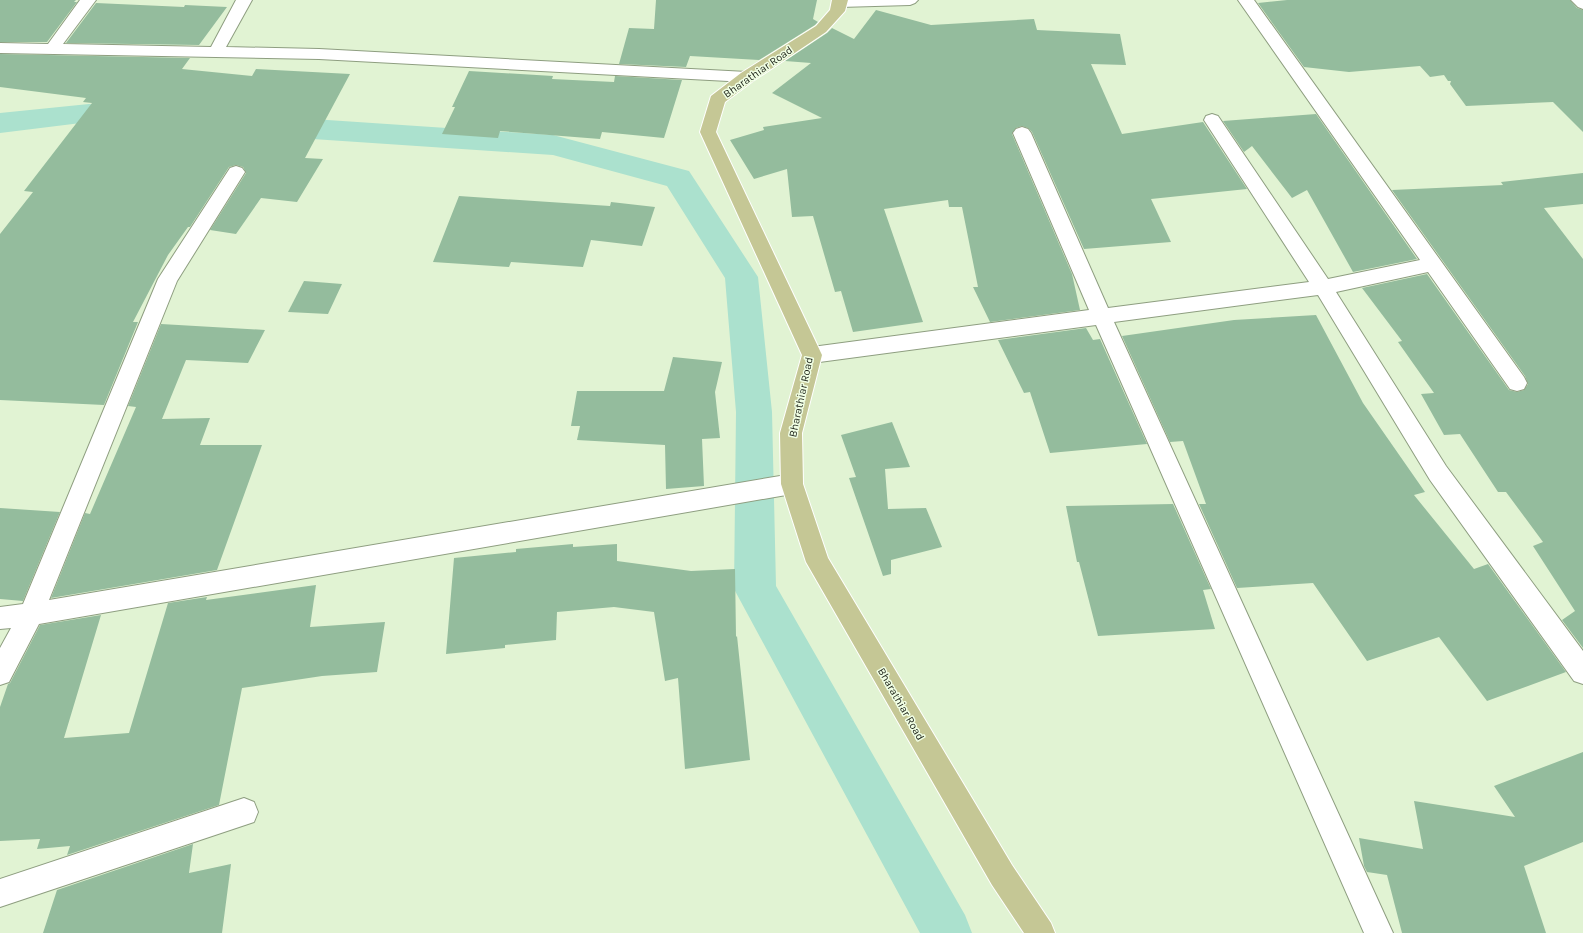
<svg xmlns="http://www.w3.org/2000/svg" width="1583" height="933" font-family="Karla,sans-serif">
  <rect width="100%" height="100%" fill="#e1f3d3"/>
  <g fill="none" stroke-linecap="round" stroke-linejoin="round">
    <!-- canal -->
    <g fill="#abe1ce" fill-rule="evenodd">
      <path d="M 89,104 L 135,108 L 145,110 L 149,117 L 145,124 L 135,126 L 89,122 L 0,133 L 0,113 Z"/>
      <path d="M 268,116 L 553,135 L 689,171 L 758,277 L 772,412 L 776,586 L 965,915 L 972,933 L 920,933 L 734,589 L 736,412 L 725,278 L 667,186 L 553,155 L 268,136 L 258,133 L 253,126 L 258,119 Z"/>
    </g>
  </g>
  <!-- building -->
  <g fill="#94bc9d">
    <path d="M 0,0 L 76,0 L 74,2 L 77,2 L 47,42 L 0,42 Z"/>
    <path d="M 656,0 L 817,0 L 813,19 L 818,22 L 815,25 L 759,60 L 690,56 L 686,67 L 619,64 L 629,28 L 654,29 Z"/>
    <path d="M 1287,0 L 1570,0 L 1577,8 L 1583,10 L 1583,132 L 1553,102 L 1466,106 L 1450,84 L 1451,81 L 1448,81 L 1444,75 L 1430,77 L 1420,66 L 1349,72 L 1304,67 L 1258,3 Z"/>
    <path d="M 96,3 L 184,7 L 185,5 L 227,7 L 199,45 L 66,43 Z"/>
    <path d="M 876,10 L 931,25 L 1034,19 L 1037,30 L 1120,34 L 1126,65 L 1091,64 L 1122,134 L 1203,122 L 1247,189 L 1151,199 L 1171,242 L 1084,249 L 1032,132 L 1028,128 L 1022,126 L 1016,128 L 1012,134 L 1072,274 L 1080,310 L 990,322 L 973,287 L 978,287 L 962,207 L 949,207 L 948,200 L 884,209 L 923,322 L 853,332 L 841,291 L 835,292 L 813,216 L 792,217 L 787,169 L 754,179 L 730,140 L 764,130 L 763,127 L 822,118 L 772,93 L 811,63 L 785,61 L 827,33 L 832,28 L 854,39 Z"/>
    <path d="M 0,54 L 190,58 L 182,69 L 252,76 L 256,69 L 350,74 L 305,158 L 323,159 L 297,202 L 261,198 L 236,234 L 210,230 L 246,173 L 243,167 L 236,165 L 229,167 L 190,227 L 188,227 L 168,255 L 133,322 L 138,322 L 104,405 L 0,400 L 0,234 L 33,192 L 24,191 L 92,103 L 83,102 L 86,98 L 0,87 Z"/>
    <path d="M 469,71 L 553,76 L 552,79 L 614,82 L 615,76 L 682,80 L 664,138 L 602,132 L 600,139 L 500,131 L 498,138 L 442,134 L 455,107 L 452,107 Z"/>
    <path d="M 1316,114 L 1417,259 L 1353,272 L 1307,190 L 1292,198 L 1252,146 L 1244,152 L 1223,121 Z"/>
    <path d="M 1583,173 L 1583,204 L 1544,208 L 1583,259 L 1583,648 L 1562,620 L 1575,611 L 1533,546 L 1543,542 L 1506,492 L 1498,492 L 1460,434 L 1444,435 L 1421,394 L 1434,393 L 1398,342 L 1402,341 L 1362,288 L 1427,274 L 1509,390 L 1517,392 L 1524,390 L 1528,384 L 1525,376 L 1392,190 L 1503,185 L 1501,182 Z"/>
    <path d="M 459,196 L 610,206 L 611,202 L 655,207 L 642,246 L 591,240 L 583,267 L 511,262 L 509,267 L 433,262 Z"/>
    <path d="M 304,281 L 342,284 L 328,314 L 288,312 Z"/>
    <path d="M 1316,315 L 1363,403 L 1425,492 L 1414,495 L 1474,569 L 1488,564 L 1566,672 L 1487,701 L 1439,637 L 1367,661 L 1313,583 L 1237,588 L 1199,504 L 1206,504 L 1183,441 L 1170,442 L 1122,336 L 1234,320 Z"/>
    <path d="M 161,324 L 265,330 L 248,363 L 186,360 L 162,419 L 210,418 L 200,445 L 262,445 L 217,570 L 51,598 L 85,513 L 90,514 L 136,407 L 128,406 Z"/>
    <path d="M 1086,328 L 1093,340 L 1100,339 L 1147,444 L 1050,453 L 1030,392 L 1024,393 L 998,340 Z"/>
    <path d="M 673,357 L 722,362 L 715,392 L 720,438 L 702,439 L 704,486 L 666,489 L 665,445 L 577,440 L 580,426 L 571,426 L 577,391 L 664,391 Z"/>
    <path d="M 892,422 L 910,467 L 885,469 L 888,509 L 926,508 L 942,547 L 891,560 L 891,574 L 883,576 L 849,478 L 856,477 L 841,435 Z"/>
    <path d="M 1173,504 L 1211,589 L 1203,590 L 1215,629 L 1098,636 L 1079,562 L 1077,562 L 1066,506 Z"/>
    <path d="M 0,508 L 60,512 L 23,601 L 0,599 Z"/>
    <path d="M 573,544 L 573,547 L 617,544 L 617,561 L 691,571 L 735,569 L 736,637 L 737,636 L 750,760 L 685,769 L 678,678 L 665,681 L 654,612 L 614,607 L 557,612 L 556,640 L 505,645 L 505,648 L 446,654 L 454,558 L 516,552 L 516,549 Z"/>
    <path d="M 316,585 L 310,627 L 385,622 L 377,672 L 322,676 L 242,688 L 219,805 L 67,855 L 70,846 L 37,849 L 40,839 L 0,841 L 0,707 L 8,684 L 10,683 L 40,625 L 101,615 L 64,738 L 129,733 L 168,603 L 207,597 L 206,600 Z"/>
    <path d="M 1583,752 L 1583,842 L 1524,866 L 1546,933 L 1402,933 L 1387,875 L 1367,872 L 1364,866 L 1359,838 L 1423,849 L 1414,801 L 1515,817 L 1494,786 Z"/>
    <path d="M 193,844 L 189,873 L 231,864 L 222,933 L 43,933 L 57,890 Z"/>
  </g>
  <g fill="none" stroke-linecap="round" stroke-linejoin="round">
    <defs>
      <g id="minor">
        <path d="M 80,0 L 96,0 L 63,44 L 211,47 L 236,0 L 252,0 L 226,47 L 319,49 L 747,72 L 753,73 L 755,77 L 753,81 L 747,82 L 319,59 L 0,53 L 0,43 L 48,44 Z"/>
        <path d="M 834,0 L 918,0 L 915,3 L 910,5 L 840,7 L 835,5 L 832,2 Z"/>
        <path d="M 1238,0 L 1254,0 L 1524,377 L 1527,383 L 1524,389 L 1517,391 L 1510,389 L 1428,272 L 1336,292 L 1446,466 L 1583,651 L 1583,684 L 1574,681 L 1430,480 L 1318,295 L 1114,322 L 1393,933 L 1364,933 L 1096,325 L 812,363 L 805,361 L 802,355 L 805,349 L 812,347 L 1089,310 L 1013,133 L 1016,129 L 1022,127 L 1028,129 L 1031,133 L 1108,308 L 1309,282 L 1204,120 L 1206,116 L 1212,114 L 1218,116 L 1328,279 L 1420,260 Z"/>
        <path d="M 1571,0 L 1583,0 L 1583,9 L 1578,7 Z"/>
        <path d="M 236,166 L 242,168 L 245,172 L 177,281 L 49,600 L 792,474 L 800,477 L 803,484 L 800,491 L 792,494 L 39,624 L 9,682 L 0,685 L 0,648 L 11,628 L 0,629 L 0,607 L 23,604 L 158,279 L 230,168 Z"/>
        <path d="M 244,798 L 254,802 L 258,812 L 254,822 L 0,907 L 0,879 Z"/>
      </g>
      <path id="major" d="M 832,0 L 848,0 L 845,11 L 826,32 L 753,81 L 725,102 L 716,132 L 822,355 L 802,433 L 803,484 L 828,558 L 1012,865 L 1051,923 L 1055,933 L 1024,933 L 992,885 L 806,562 L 781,484 L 780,433 L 802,355 L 700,132 L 711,96 L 741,73 L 816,26 L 830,10 Z"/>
    </defs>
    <!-- minor casing -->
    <use href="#minor" stroke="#8e9e80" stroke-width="2"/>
    <!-- major casing -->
    <use href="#major" stroke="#fff" stroke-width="2"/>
    <!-- minor -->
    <use href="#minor" fill="#fff" fill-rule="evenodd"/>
    <!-- major -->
    <use href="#major" fill="#c5c795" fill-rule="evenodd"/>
  </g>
  <g text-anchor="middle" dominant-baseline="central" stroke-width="3" stroke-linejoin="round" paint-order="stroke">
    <!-- street labels -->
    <g font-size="11" fill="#1e2419" stroke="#f1ffe5">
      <text transform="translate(758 72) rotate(-35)">Bharathiar Road</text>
      <text transform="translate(801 397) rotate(-78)">Bharathiar Road</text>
      <text transform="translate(901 704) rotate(60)">Bharathiar Road</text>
    </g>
  </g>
</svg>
